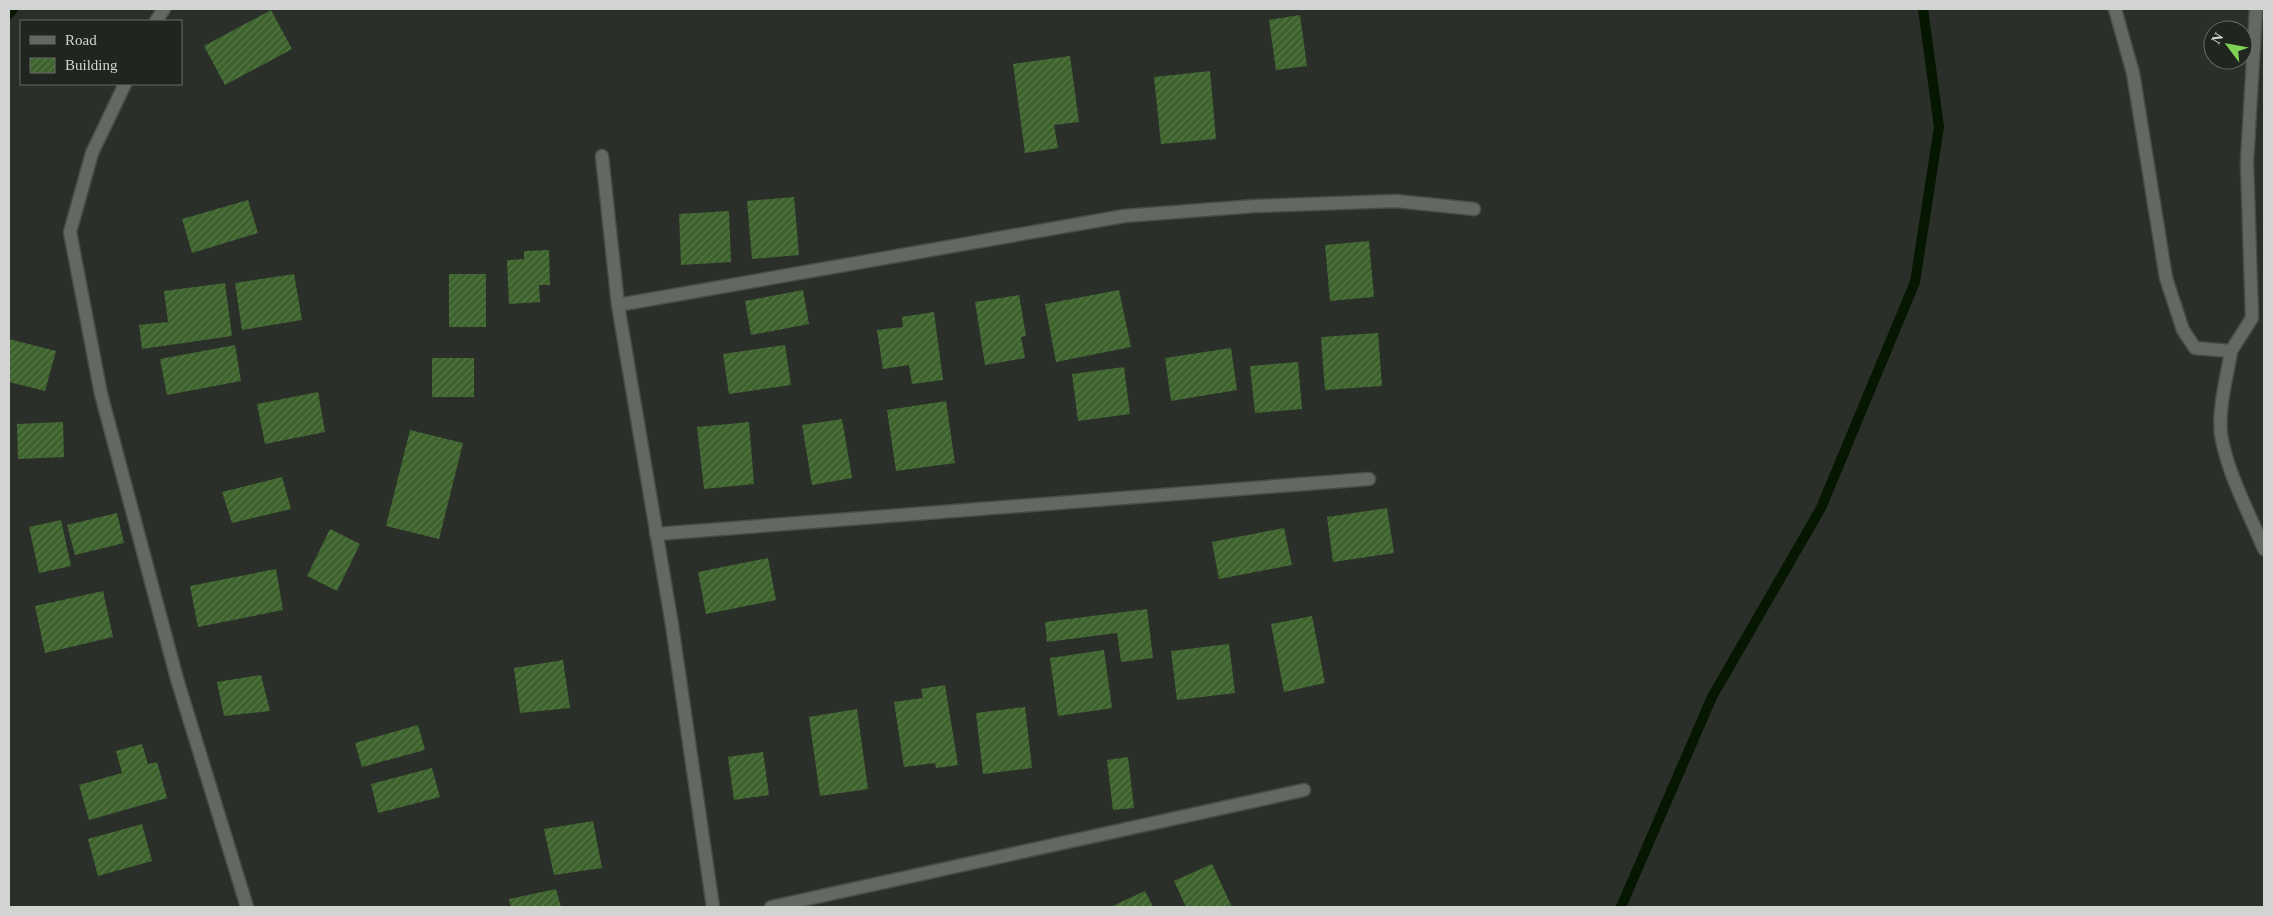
<svg xmlns="http://www.w3.org/2000/svg" width="2273" height="916" font-family="Georgia,serif">
  <defs>
    <pattern id="building-hatch" width="6" height="6" patternUnits="userSpaceOnUse" patternTransform="scale(1.25)"><rect width="6" height="6" fill="#3d622c"/><path d="M-1 1l2-2M0 6l6-6M5 7l2-2" fill="none" stroke="#58784a"/></pattern>
  </defs>
  <rect width="100%" height="100%" fill="#2b2f2a"/>
  <g fill="none" stroke-linecap="round" stroke-linejoin="round">
    <!-- stream -->
    <g stroke="#051700" stroke-width="10">
      <path d="M 9,14 L 13,9"/>
      <path d="M 1621,907 L 1712,697 L 1821,508 L 1915,282 L 1939,127 L 1923,9"/>
    </g>
  </g>
  <!-- building -->
  <g fill="url(#building-hatch)">
    <path d="M 271,10 L 292,49 L 225,85 L 204,46 Z"/>
    <path d="M 1300,15 L 1307,66 L 1276,70 L 1269,20 Z"/>
    <path d="M 1070,56 L 1079,122 L 1054,125 L 1058,148 L 1025,153 L 1013,64 Z"/>
    <path d="M 1210,71 L 1216,139 L 1161,144 L 1154,77 Z"/>
    <path d="M 794,197 L 799,255 L 752,259 L 747,201 Z"/>
    <path d="M 248,200 L 258,233 L 192,253 L 182,219 Z"/>
    <path d="M 729,211 L 731,262 L 681,265 L 679,214 Z"/>
    <path d="M 1369,241 L 1374,297 L 1330,301 L 1325,245 Z"/>
    <path d="M 549,250 L 550,285 L 539,285 L 540,302 L 509,304 L 507,260 L 524,259 L 524,251 Z"/>
    <path d="M 294,274 L 302,320 L 242,330 L 235,283 Z"/>
    <rect x="449" y="274" width="37" height="53"/>
    <path d="M 225,283 L 232,336 L 142,349 L 139,325 L 168,322 L 164,291 Z"/>
    <path d="M 803,290 L 809,324 L 751,335 L 745,301 Z"/>
    <path d="M 1119,290 L 1131,347 L 1056,362 L 1045,304 Z"/>
    <path d="M 1019,295 L 1026,336 L 1021,337 L 1025,358 L 985,365 L 975,302 Z"/>
    <path d="M 934,312 L 943,380 L 912,384 L 909,365 L 883,369 L 877,330 L 903,327 L 902,317 Z"/>
    <path d="M 1378,333 L 1382,386 L 1325,390 L 1321,337 Z"/>
    <path d="M 9,339 L 56,351 L 45,391 L 9,382 Z"/>
    <path d="M 235,345 L 241,381 L 167,395 L 160,359 Z"/>
    <path d="M 785,345 L 791,385 L 729,394 L 723,354 Z"/>
    <path d="M 1231,348 L 1237,390 L 1171,401 L 1165,358 Z"/>
    <rect x="432" y="358" width="42" height="39"/>
    <path d="M 1298,362 L 1302,409 L 1255,413 L 1250,366 Z"/>
    <path d="M 1124,367 L 1130,414 L 1078,421 L 1072,374 Z"/>
    <path d="M 318,392 L 325,432 L 265,444 L 257,404 Z"/>
    <path d="M 946,401 L 955,463 L 896,471 L 887,410 Z"/>
    <path d="M 842,419 L 852,478 L 812,485 L 802,425 Z"/>
    <path d="M 63,422 L 64,457 L 18,459 L 17,424 Z"/>
    <path d="M 749,422 L 754,484 L 704,489 L 697,427 Z"/>
    <path d="M 410,430 L 463,443 L 439,539 L 386,526 Z"/>
    <path d="M 282,477 L 291,509 L 232,523 L 222,492 Z"/>
    <path d="M 1387,508 L 1394,553 L 1333,562 L 1327,517 Z"/>
    <path d="M 117,513 L 124,543 L 75,555 L 67,525 Z"/>
    <path d="M 61,520 L 71,566 L 39,573 L 29,527 Z"/>
    <path d="M 1284,528 L 1292,565 L 1219,579 L 1212,542 Z"/>
    <path d="M 330,529 L 360,544 L 337,591 L 307,576 Z"/>
    <path d="M 768,558 L 776,600 L 706,614 L 698,572 Z"/>
    <path d="M 276,569 L 283,610 L 198,627 L 190,586 Z"/>
    <path d="M 103,591 L 113,637 L 45,653 L 35,606 Z"/>
    <path d="M 1147,609 L 1153,658 L 1121,662 L 1117,633 L 1047,642 L 1045,622 Z"/>
    <path d="M 1312,616 L 1325,683 L 1284,692 L 1271,624 Z"/>
    <path d="M 1229,644 L 1235,693 L 1177,700 L 1171,651 Z"/>
    <path d="M 1104,650 L 1112,708 L 1058,716 L 1050,658 Z"/>
    <path d="M 563,660 L 570,708 L 520,713 L 514,668 Z"/>
    <path d="M 261,675 L 270,711 L 224,716 L 217,682 Z"/>
    <path d="M 945,685 L 958,765 L 936,768 L 935,763 L 904,767 L 894,702 L 923,698 L 921,689 Z"/>
    <path d="M 1025,707 L 1032,768 L 983,774 L 976,713 Z"/>
    <path d="M 857,709 L 868,789 L 820,796 L 809,717 Z"/>
    <path d="M 418,725 L 425,750 L 362,767 L 355,743 Z"/>
    <path d="M 142,744 L 148,764 L 157,762 L 167,798 L 89,820 L 79,785 L 122,773 L 116,751 Z"/>
    <path d="M 763,752 L 769,795 L 734,800 L 728,757 Z"/>
    <path d="M 1128,757 L 1134,808 L 1113,810 L 1107,760 Z"/>
    <path d="M 432,768 L 440,797 L 378,813 L 371,784 Z"/>
    <path d="M 593,821 L 602,868 L 554,875 L 544,829 Z"/>
    <path d="M 142,824 L 152,861 L 98,876 L 88,839 Z"/>
    <path d="M 1212,864 L 1232,907 L 1186,907 L 1174,881 Z"/>
    <path d="M 556,889 L 561,907 L 511,907 L 509,899 Z"/>
    <path d="M 1145,891 L 1153,907 L 1110,907 Z"/>
  </g>
  <g fill="none" stroke-linecap="round" stroke-linejoin="round">
    <defs>
      <g id="street">
        <path d="M 2115,9 L 2133,73 L 2166,278 L 2183,330 L 2195,348 L 2231,351 L 2252,318 L 2247,162 L 2256,9"/>
        <path d="M 156,21 L 164,9"/>
        <path d="M 125,84 L 92,153 L 70,232 L 101,394 L 177,679 L 247,907"/>
        <path d="M 602,156 L 618,305 L 672,625 L 713,907"/>
        <path d="M 618,305 L 1124,216 L 1255,206 L 1396,201 L 1474,209"/>
        <path d="M 2231,351 C 2227,377 2218,408 2221,434 C 2226,470 2250,515 2264,549"/>
        <path d="M 656,534 L 1369,479"/>
        <path d="M 771,907 L 1304,790"/>
      </g>
    </defs>
    <!-- street casing -->
    <use href="#street" stroke="#494c47" stroke-width="15"/>
    <!-- street -->
    <use href="#street" stroke="#646862" stroke-width="12"/>
  </g>
  <!-- border -->
  <rect width="2273" height="916" fill="none" stroke="#d2d4d1" stroke-width="20"/>
  <!-- legend -->
  <rect x="20" y="20" width="162" height="65" fill="#212520" stroke="#686b67"/>
  <rect x="30" y="36" width="25" height="8" fill="#646862" stroke="#686b67"/>
  <text x="65" y="45" font-size="15" fill="#d2d4d1">Road</text>
  <rect x="30" y="58" width="25" height="15" fill="url(#building-hatch)" stroke="#686b67"/>
  <text x="65" y="70" font-size="15" fill="#d2d4d1">Building</text>
  <!-- north arrow -->
  <g transform="translate(2228 45) rotate(302)"><circle r="24" fill="#212520" stroke="#686b67"/>
  <path d="M0-4L9 19L0 12L-9 19Z" fill="#7dd153"/>
  <text y="-8" font-size="14" font-weight="bold" text-anchor="middle" fill="#d2d4d1">N</text>
  </g>
</svg>
